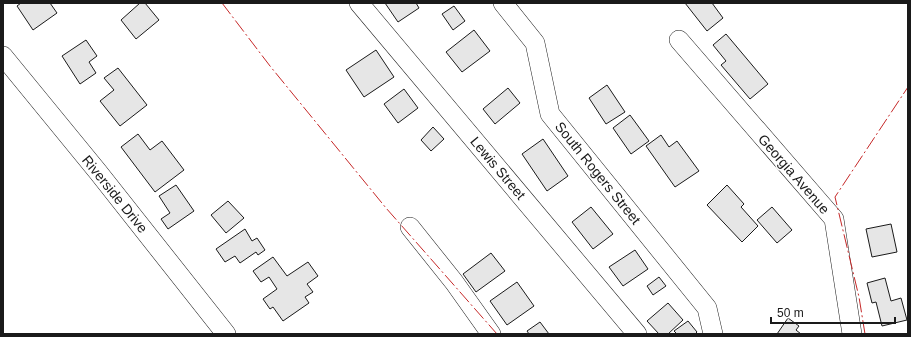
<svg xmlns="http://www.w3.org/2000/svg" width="911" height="337" font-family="Arial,sans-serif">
  <rect width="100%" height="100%" fill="#fff"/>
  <!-- building -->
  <g fill="#e6e6e6" stroke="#1a1a1a">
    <path d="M 21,3 L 50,3 L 57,13 L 33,30 L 17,6 Z"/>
    <path d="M 140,3 L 145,3 L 159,20 L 136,39 L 121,20 Z"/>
    <path d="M 385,3 L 416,3 L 419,8 L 398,22 Z"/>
    <path d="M 685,3 L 712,3 L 723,18 L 707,31 Z"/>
    <path d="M 454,6 L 465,21 L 453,30 L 442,14 Z"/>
    <path d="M 474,30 L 490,51 L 462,72 L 446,52 Z"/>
    <path d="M 726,34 L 768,84 L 750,99 L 721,65 L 726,61 L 713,45 Z"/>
    <path d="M 86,40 L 97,56 L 89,62 L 96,73 L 80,84 L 62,56 Z"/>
    <path d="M 376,50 L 394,77 L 364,97 L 346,70 Z"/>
    <path d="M 118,68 L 147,105 L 120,126 L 100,101 L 114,90 L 104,78 Z"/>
    <path d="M 607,85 L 625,112 L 606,124 L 589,98 Z"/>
    <path d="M 508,88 L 520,103 L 495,124 L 483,109 Z"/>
    <path d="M 404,89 L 418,108 L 398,123 L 384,104 Z"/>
    <path d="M 630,115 L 649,141 L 631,154 L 613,128 Z"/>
    <path d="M 433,127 L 444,139 L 431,151 L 421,140 Z"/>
    <path d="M 138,134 L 150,150 L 162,141 L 184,170 L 155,192 L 121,147 Z"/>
    <path d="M 661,135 L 669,147 L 677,141 L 699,171 L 675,187 L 646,146 Z"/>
    <path d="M 543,139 L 568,176 L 547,191 L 522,154 Z"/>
    <path d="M 176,185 L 194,211 L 168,229 L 161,219 L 170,213 L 159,196 Z"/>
    <path d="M 727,185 L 744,204 L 741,207 L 758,226 L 742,242 L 707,205 Z"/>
    <path d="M 228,201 L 244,218 L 226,233 L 211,215 Z"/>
    <path d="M 591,207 L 613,234 L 593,249 L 572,222 Z"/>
    <path d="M 772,207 L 792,230 L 777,243 L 757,220 Z"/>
    <path d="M 891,224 L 897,252 L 872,257 L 866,229 Z"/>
    <path d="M 245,229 L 252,241 L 257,238 L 265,250 L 258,255 L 256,252 L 240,263 L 235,256 L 225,262 L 216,249 Z"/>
    <path d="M 635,250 L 648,269 L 623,286 L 609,267 Z"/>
    <path d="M 491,253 L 505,271 L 476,292 L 463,274 Z"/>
    <path d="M 273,257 L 287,276 L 308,262 L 318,276 L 307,284 L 313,292 L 305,297 L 309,303 L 283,321 L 273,307 L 270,309 L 263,299 L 277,289 L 269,277 L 261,282 L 253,271 Z"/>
    <path d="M 659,277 L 666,286 L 653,295 L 647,286 Z"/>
    <path d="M 885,278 L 891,301 L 901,298 L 907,320 L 882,326 L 876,302 L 872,303 L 867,283 Z"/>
    <path d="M 517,282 L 534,306 L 507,325 L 490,301 Z"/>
    <path d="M 668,303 L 683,320 L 668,334 L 659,334 L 647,321 Z"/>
    <path d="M 788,318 L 799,326 L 796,330 L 801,334 L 777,334 Z"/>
    <path d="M 688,321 L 697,332 L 695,334 L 677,334 L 674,331 Z"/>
    <path d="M 540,322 L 549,334 L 529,334 L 527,331 Z"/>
  </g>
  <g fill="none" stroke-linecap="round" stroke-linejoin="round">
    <defs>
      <g id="minor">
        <path d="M 359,3 L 637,334"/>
        <path d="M 503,3 L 535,43 L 550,114 L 707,308 L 713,334"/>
        <path d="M 679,40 L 834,219 L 852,334"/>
        <path d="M 3,56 L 98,172 L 226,334"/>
        <path d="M 410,227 L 454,282 L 491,334"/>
      </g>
    </defs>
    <!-- minor casing -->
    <use href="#minor" stroke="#1a1a1a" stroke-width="20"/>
    <!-- minor -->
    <use href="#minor" stroke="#fff" stroke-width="19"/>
    <!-- power -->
    <g stroke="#c62828" stroke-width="1" stroke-dasharray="14 3 2 3" stroke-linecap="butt">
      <path d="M 222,3 L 270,66 L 386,208 L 497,334"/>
      <path d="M 865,334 L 859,297 L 835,197 L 908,87"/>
    </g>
  </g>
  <g text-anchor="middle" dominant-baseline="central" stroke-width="3" stroke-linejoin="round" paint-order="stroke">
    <!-- street labels -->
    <g font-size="14" fill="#1a1a1a" stroke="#fff">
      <text transform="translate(498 168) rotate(50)">Lewis Street</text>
      <text transform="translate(598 173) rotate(51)">South Rogers Street</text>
      <text transform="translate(794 174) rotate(49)">Georgia Avenue</text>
      <text transform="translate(115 194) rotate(51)">Riverside Drive</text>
    </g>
  </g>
  <!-- border -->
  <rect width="911" height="337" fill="none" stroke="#1a1a1a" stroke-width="8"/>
  <!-- scale -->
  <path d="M771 317v6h124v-6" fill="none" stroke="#1a1a1a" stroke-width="2"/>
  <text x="777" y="317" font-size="12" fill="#1a1a1a" stroke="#ffffff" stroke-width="3" paint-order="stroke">50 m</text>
</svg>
